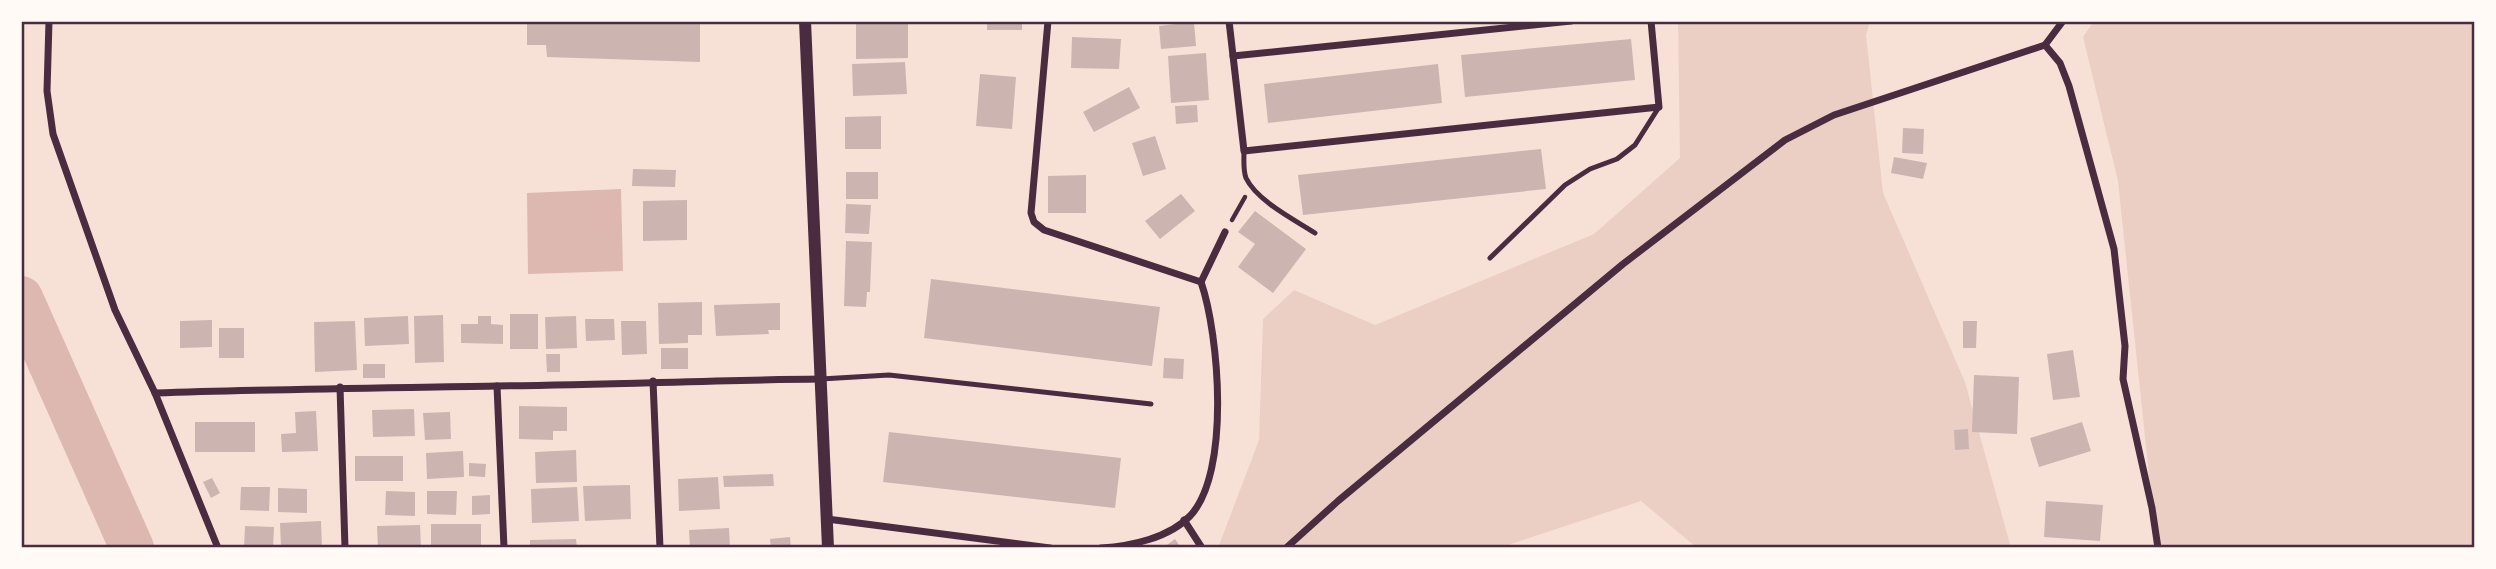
<svg xmlns="http://www.w3.org/2000/svg" width="2496" height="569" font-family="'Noto Serif',serif">
  <rect width="100%" height="100%" fill="#f7e1d7"/>
  <!-- green -->
  <g fill="#ebcfc5">
    <path d="M 1678,21 L 1870,21 L 1866,35 L 1883,193 L 1965,382 L 2011,548 L 1697,548 L 1641,501 L 1499,548 L 1218,548 L 1259,440 L 1263,319 L 1294,290 L 1375,325 L 1594,234 L 1680,158 Z"/>
    <path d="M 2094,21 L 2475,21 L 2475,548 L 2159,548 L 2155,532 L 2118,181 L 2083,37 Z"/>
  </g>
  <!-- water -->
  <path fill="#dcb8b0" d="M 621,189 L 623,271 L 528,274 L 527,193 Z"/>
  <g fill="none" stroke-linecap="round" stroke-linejoin="round">
    <!-- river -->
    <path stroke="#dcb8b0" stroke-width="44" d="M 21,298 L 132,548"/>
  </g>
  <!-- building -->
  <g fill="#ccb4b1">
    <path d="M 527,21 L 700,21 L 700,62 L 547,57 L 546,45 L 527,45 Z"/>
    <rect x="987" y="21" width="35" height="9"/>
    <path d="M 1194,22 L 1196,46 L 1161,49 L 1159,26 Z"/>
    <path d="M 856,24 L 908,24 L 908,58 L 856,59 Z"/>
    <path d="M 1072,37 L 1121,39 L 1119,69 L 1071,68 Z"/>
    <path d="M 1631,39 L 1635,80 L 1465,97 L 1461,55 Z"/>
    <path d="M 1206,53 L 1209,100 L 1171,103 L 1168,56 Z"/>
    <path d="M 905,62 L 907,94 L 853,96 L 852,64 Z"/>
    <path d="M 1438,64 L 1442,103 L 1268,123 L 1264,84 Z"/>
    <path d="M 980,74 L 1016,77 L 1012,129 L 976,126 Z"/>
    <path d="M 1129,87 L 1140,108 L 1094,132 L 1083,112 Z"/>
    <path d="M 1197,105 L 1198,122 L 1176,124 L 1175,106 Z"/>
    <path d="M 881,116 L 881,149 L 845,149 L 845,117 Z"/>
    <path d="M 1903,128 L 1924,129 L 1923,154 L 1902,153 Z"/>
    <path d="M 1155,136 L 1166,169 L 1143,176 L 1132,143 Z"/>
    <path d="M 1541,149 L 1546,189 L 1303,215 L 1298,175 Z"/>
    <path d="M 1894,157 L 1927,163 L 1923,179 L 1891,173 Z"/>
    <path d="M 633,169 L 676,170 L 675,187 L 632,186 Z"/>
    <rect x="846" y="172" width="32" height="27"/>
    <path d="M 1086,175 L 1086,213 L 1048,213 L 1048,176 Z"/>
    <path d="M 1181,194 L 1195,211 L 1160,239 L 1145,221 Z"/>
    <path d="M 687,200 L 687,240 L 643,241 L 643,201 Z"/>
    <path d="M 846,204 L 871,205 L 869,234 L 845,233 Z"/>
    <path d="M 1255,211 L 1306,249 L 1273,293 L 1238,267 L 1255,244 L 1238,232 Z"/>
    <path d="M 846,241 L 872,242 L 870,292 L 867,292 L 866,307 L 844,306 Z"/>
    <path d="M 931,279 L 1160,307 L 1152,366 L 924,338 Z"/>
    <path d="M 702,302 L 702,335 L 688,335 L 688,343 L 659,344 L 658,303 Z"/>
    <path d="M 780,303 L 780,330 L 768,330 L 769,334 L 716,336 L 714,305 Z"/>
    <rect x="510" y="314" width="28" height="35"/>
    <path d="M 443,315 L 444,362 L 415,363 L 414,316 Z"/>
    <path d="M 408,316 L 409,344 L 365,346 L 364,318 Z"/>
    <path d="M 478,316 L 491,316 L 491,324 L 503,325 L 503,344 L 461,343 L 461,324 L 478,324 Z"/>
    <path d="M 576,316 L 577,348 L 546,349 L 545,317 Z"/>
    <path d="M 585,319 L 614,319 L 615,340 L 586,341 Z"/>
    <path d="M 212,320 L 212,347 L 180,348 L 180,321 Z"/>
    <path d="M 355,321 L 357,370 L 315,372 L 314,322 Z"/>
    <path d="M 621,321 L 646,321 L 647,354 L 622,355 Z"/>
    <path d="M 1963,321 L 1977,321 L 1976,348 L 1963,348 Z"/>
    <rect x="219" y="328" width="25" height="30"/>
    <rect x="661" y="348" width="27" height="21"/>
    <path d="M 2073,350 L 2080,397 L 2053,400 L 2047,354 Z"/>
    <path d="M 546,354 L 560,354 L 560,372 L 547,372 Z"/>
    <path d="M 1164,358 L 1184,359 L 1183,379 L 1163,378 Z"/>
    <rect x="363" y="364" width="22" height="14"/>
    <path d="M 1974,375 L 2019,377 L 2017,434 L 1972,432 Z"/>
    <path d="M 519,406 L 567,407 L 567,431 L 553,431 L 553,440 L 519,439 Z"/>
    <path d="M 414,409 L 415,436 L 373,437 L 372,410 Z"/>
    <path d="M 316,411 L 318,451 L 282,452 L 281,434 L 296,433 L 295,412 Z"/>
    <path d="M 450,412 L 451,439 L 425,440 L 423,413 Z"/>
    <rect x="195" y="422" width="60" height="30"/>
    <path d="M 2082,422 L 2091,451 L 2039,467 L 2030,438 Z"/>
    <path d="M 1968,429 L 1969,449 L 1955,450 L 1954,430 Z"/>
    <path d="M 889,432 L 1121,458 L 1115,508 L 883,482 Z"/>
    <path d="M 576,450 L 577,482 L 536,483 L 535,452 Z"/>
    <path d="M 463,451 L 464,477 L 427,479 L 426,453 Z"/>
    <rect x="355" y="456" width="48" height="25"/>
    <path d="M 469,463 L 486,464 L 485,477 L 469,476 Z"/>
    <path d="M 773,474 L 774,486 L 724,487 L 723,476 Z"/>
    <path d="M 718,477 L 720,509 L 679,511 L 678,479 Z"/>
    <path d="M 212,478 L 220,493 L 211,498 L 203,482 Z"/>
    <path d="M 630,485 L 631,519 L 585,521 L 583,486 Z"/>
    <path d="M 241,487 L 270,487 L 269,511 L 240,510 Z"/>
    <path d="M 577,487 L 579,521 L 532,523 L 531,489 Z"/>
    <path d="M 278,488 L 307,489 L 307,513 L 278,512 Z"/>
    <path d="M 386,491 L 415,492 L 415,516 L 385,515 Z"/>
    <path d="M 427,491 L 457,491 L 456,515 L 427,514 Z"/>
    <path d="M 490,495 L 490,514 L 472,515 L 472,496 Z"/>
    <path d="M 2046,501 L 2103,505 L 2100,541 L 2044,537 Z"/>
    <path d="M 321,521 L 322,548 L 281,548 L 280,523 Z"/>
    <rect x="431" y="524" width="50" height="24"/>
    <path d="M 420,525 L 421,548 L 378,548 L 377,526 Z"/>
    <path d="M 245,526 L 274,527 L 273,548 L 244,548 Z"/>
    <path d="M 729,528 L 730,548 L 690,548 L 689,530 Z"/>
    <path d="M 790,537 L 791,548 L 771,548 L 770,539 Z"/>
    <path d="M 576,539 L 577,548 L 530,548 L 530,540 Z"/>
    <path d="M 1175,539 L 1181,548 L 1163,548 Z"/>
  </g>
  <g fill="none" stroke-linecap="round" stroke-linejoin="round">
    <!-- path -->
    <path stroke="#4a2c40" stroke-width="4.5" d="M 1232,220 L 1245,197"/>
    <!-- service -->
    <g stroke="#4a2c40" stroke-width="5">
      <path d="M 1244,151 C 1244,159 1243,171 1246,178 C 1257,201 1295,220 1315,233"/>
      <path d="M 1490,258 L 1565,185 L 1590,169 L 1617,159 L 1635,145 L 1659,107"/>
      <path d="M 821,379 L 889,375 L 1151,404"/>
    </g>
    <!-- minor -->
    <g stroke="#4a2c40" stroke-width="7">
      <path d="M 49,21 L 47,91 L 53,134 L 115,310 L 155,393 L 218,548"/>
      <path d="M 1048,21 L 1031,213 L 1034,222 L 1044,230 L 1201,282 C 1219,334 1231,473 1190,516 C 1169,538 1131,546 1101,548"/>
      <path d="M 1229,21 L 1244,151 L 1659,107 L 1651,21"/>
      <path d="M 2045,45 L 2060,63 L 2069,86 L 2114,249 L 2125,346 L 2123,379 L 2152,508 L 2158,548"/>
      <path d="M 1233,56 L 1571,21"/>
      <path d="M 1201,282 L 1225,232"/>
      <path d="M 653,381 L 660,548"/>
      <path d="M 497,386 L 504,548"/>
      <path d="M 340,387 L 345,548"/>
      <path d="M 155,393 C 269,389 383,388 496,386 C 605,385 713,380 821,379"/>
      <path d="M 827,519 L 1050,548"/>
      <path d="M 1184,520 L 1202,548"/>
      <path d="M 1286,548 L 1338,501 L 1623,264 L 1785,140 L 1834,115 L 2045,45 L 2063,21"/>
    </g>
    <!-- tertiary -->
    <path stroke="#4a2c40" stroke-width="12" d="M 805,21 L 828,548"/>
  </g>
  <!-- border -->
  <rect width="2496" height="569" fill="none" stroke="#fffaf5" stroke-width="46"/>
  <rect x="23" y="23" width="2450" height="523" fill="none" stroke="#4a2c40" stroke-width="2.5"/>
</svg>
